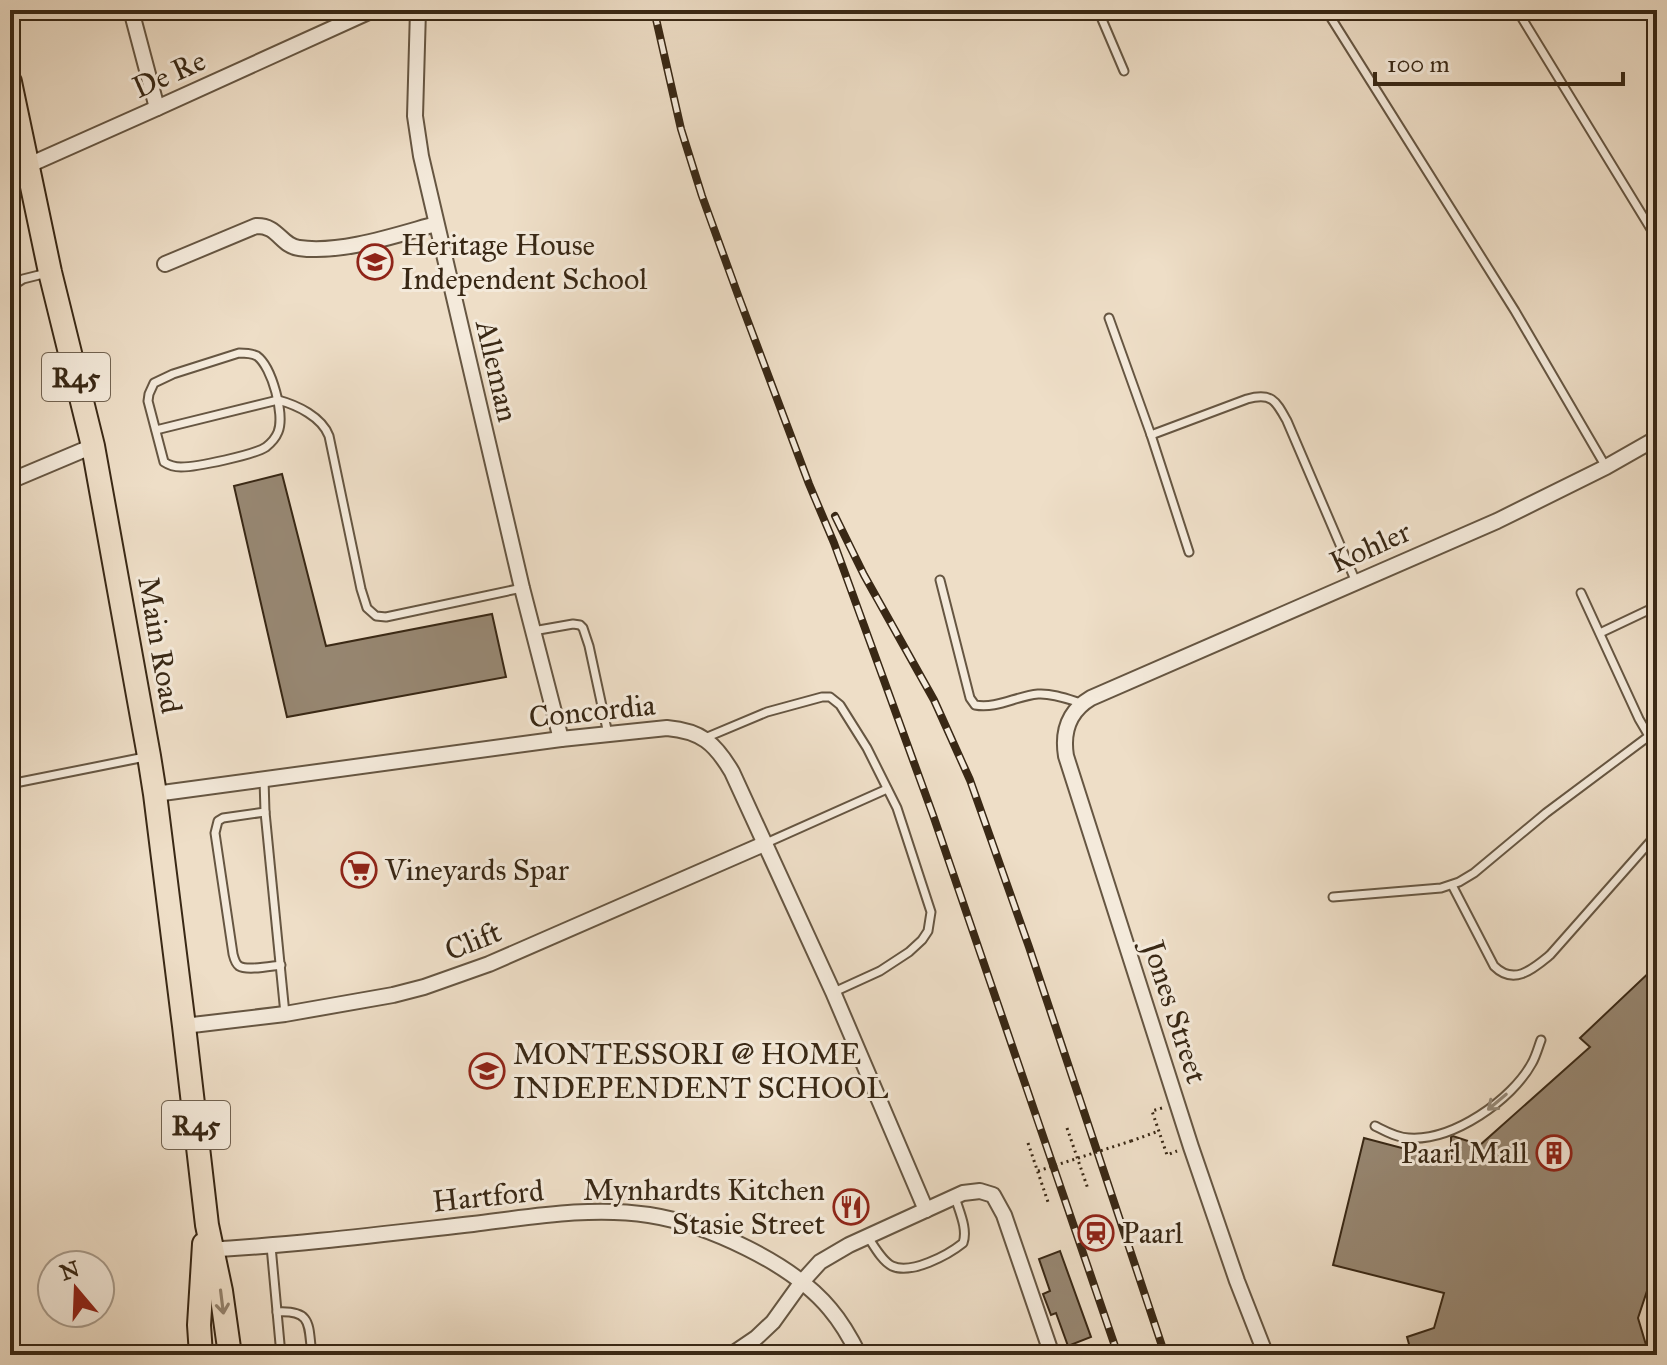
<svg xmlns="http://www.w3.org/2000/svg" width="1667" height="1365" font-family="'IM FELL Great Primer',serif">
  <rect width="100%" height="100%" fill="#eedec7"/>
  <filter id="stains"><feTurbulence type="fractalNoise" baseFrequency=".0025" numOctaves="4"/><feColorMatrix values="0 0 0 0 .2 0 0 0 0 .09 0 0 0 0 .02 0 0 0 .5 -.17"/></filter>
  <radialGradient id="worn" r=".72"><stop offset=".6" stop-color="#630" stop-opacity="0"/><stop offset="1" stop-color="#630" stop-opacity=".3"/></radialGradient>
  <!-- building -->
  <g fill="#978772" stroke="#392815" stroke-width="2">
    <path d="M 282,474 L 326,646 L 492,614 L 506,677 L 287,717 L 234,486 Z"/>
    <path d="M 1657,965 L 1657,1269 L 1654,1270 L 1638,1318 L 1649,1355 L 1412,1355 L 1407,1337 L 1434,1328 L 1444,1293 L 1333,1265 L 1364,1138 L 1451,1161 L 1451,1137 L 1453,1136 L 1480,1145 L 1590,1047 L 1580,1038 Z"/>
    <path d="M 1060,1251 L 1091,1337 L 1068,1346 L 1056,1313 L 1051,1315 L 1043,1294 L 1050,1291 L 1039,1259 Z"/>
  </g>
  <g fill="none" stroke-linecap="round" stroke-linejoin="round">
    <defs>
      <g id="service">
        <path d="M 1098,10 L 1124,71"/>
        <path d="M 1326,10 L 1515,311 L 1606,467"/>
        <path d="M 1517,10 L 1657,239"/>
        <path d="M 10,306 L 12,286 L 23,279 L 47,273"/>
        <path d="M 1109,318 L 1151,435 L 1247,399 C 1272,392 1276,401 1287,421 L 1356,582"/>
        <path d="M 239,353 C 245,353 251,353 257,356 C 272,367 285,415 278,432 C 276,437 271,443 266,447 C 254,455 197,467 181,467 C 174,467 170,466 164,462 L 148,401 L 149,394 L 154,383 L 173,374 Z"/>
        <path d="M 156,430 L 278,400 C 297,405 322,417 329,436 L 361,589 L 367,608 L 376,616 L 386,617 L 522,588"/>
        <path d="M 1151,435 L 1189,552"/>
        <path d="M 1657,517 L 1655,526 L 1657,546"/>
        <path d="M 940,580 L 970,698 L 975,705 C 997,709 1016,696 1038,694 C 1052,693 1068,699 1081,703"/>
        <path d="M 1581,593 L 1639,719 L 1649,736 L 1657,742"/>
        <path d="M 533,631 L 573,624 L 580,625 L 583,628 L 589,646 L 608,734"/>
        <path d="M 1600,633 L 1657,606"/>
        <path d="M 705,738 L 767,712 L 822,697 L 830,697 L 840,705 L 867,748 L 897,808 L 931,912 L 928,931 L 922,940 L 909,952 L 880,971 L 834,992"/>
        <path d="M 264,779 L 265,812 L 223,818 L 218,821 L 215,833 L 233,954 C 234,958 235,963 239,966 C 247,971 271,966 281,965"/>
        <path d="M 10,784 L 145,757"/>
        <path d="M 265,812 L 285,1014"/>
        <path d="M 764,844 L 887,789"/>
        <path d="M 1452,885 L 1494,966 C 1514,986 1533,969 1550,955 L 1657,834"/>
        <path d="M 1333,897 L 1441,888 L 1459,882 L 1474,873 L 1546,813 L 1649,736"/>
        <path d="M 1375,1126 C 1385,1131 1397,1138 1409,1138 C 1453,1141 1512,1100 1532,1063 C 1536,1056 1538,1048 1541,1040"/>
        <path d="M 868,1237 C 874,1246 882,1261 892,1266 C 911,1275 948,1255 963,1243 C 968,1229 959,1211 955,1197"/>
        <path d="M 271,1246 L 281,1355"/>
        <path d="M 277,1312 C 313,1310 308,1325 312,1355"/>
        <path d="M 499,1355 L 514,1352 L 524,1355"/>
      </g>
      <g id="minor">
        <path d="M 131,10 L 157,108"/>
        <path d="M 418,10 L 415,116 L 421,156 L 522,588 L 561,739"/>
        <path d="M 29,165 L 157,108 L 373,10"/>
        <path d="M 165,264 L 256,226 C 278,225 281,246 299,248 C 341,254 396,235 436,224"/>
        <path d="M 10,481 L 93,446"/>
        <path d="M 155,794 L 561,739 L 667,728 C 701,731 715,743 732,772 L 833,992 L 926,1210"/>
        <path d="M 184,1026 L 285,1014 L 393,995 L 424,987 L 489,964 L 764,844"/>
        <path d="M 206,1250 C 295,1245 384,1234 473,1224 C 530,1217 591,1206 649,1215 C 707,1224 792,1263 830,1309 C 842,1323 851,1339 859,1355"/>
        <path d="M 731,1355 L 756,1338 L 773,1322 L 801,1283 L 820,1262 L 849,1245 L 963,1193 L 980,1191 L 993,1195 L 1004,1215 L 1052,1355"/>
        <path d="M 1266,1355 L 1237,1281 L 1191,1147 L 1066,756 C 1062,731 1069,711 1091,698 L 1497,521 L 1606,467 L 1657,438"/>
      </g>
      <g id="primary">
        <path d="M 10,82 L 50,272 L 93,446 L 149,756 L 155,794 L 184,1026 L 207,1225 L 221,1291 L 230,1355"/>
        <path d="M 201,1355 L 199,1325 L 204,1244"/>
      </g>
    </defs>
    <!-- service casing -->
    <use href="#service" stroke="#665642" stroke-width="11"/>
    <!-- minor casing -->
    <use href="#minor" stroke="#665642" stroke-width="18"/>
    <!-- primary casing -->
    <use href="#primary" stroke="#392815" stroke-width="26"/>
    <!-- path -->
    <g stroke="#392815" stroke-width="3" stroke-dasharray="2 4" stroke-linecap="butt">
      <path d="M 1162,1108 L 1152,1111 L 1167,1155 L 1177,1151"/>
      <path d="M 1067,1128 L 1088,1189"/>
      <path d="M 1131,1141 L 1159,1131"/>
      <path d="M 1028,1143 L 1048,1202"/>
    </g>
    <!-- service -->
    <use href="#service" stroke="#f4eadb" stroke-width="7"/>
    <!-- minor -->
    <use href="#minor" stroke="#f4eadb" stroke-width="14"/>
    <!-- primary -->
    <use href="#primary" stroke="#eedec7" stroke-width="22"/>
    <defs>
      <g id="rail">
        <path d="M 654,10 L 681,129 L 702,196 L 738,295 L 809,484 L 834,543 L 933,815 L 1118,1355"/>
        <path d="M 835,516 L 864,575 L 934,700 L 970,780 L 1029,947 L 1165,1355"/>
      </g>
    </defs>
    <!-- rail casing -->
    <use href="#rail" stroke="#392815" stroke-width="8"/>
    <!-- rail -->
    <use href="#rail" stroke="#f4eadb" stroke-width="5" stroke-dasharray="15" stroke-linecap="butt"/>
    <!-- path-bridge -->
    <path stroke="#392815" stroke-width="3" stroke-dasharray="2 4" stroke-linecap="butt" d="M 1038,1171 L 1131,1141"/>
  </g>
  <!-- one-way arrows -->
  <defs><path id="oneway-shaft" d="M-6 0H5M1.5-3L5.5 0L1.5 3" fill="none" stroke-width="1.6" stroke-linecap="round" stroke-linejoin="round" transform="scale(2)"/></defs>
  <use stroke="#968978" href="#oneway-shaft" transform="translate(1497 1102) rotate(140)"/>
  <use stroke="#94836e" href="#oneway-shaft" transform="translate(222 1302) rotate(83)"/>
  <!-- icons -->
  <defs>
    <symbol id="school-ring" viewBox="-11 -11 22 22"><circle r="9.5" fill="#f4eadb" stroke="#8f2418" stroke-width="1.5"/><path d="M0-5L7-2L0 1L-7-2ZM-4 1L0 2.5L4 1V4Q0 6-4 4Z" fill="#8f2418"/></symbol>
    <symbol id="supermarket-ring" viewBox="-11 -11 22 22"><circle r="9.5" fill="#f4eadb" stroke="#8f2418" stroke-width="1.5"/><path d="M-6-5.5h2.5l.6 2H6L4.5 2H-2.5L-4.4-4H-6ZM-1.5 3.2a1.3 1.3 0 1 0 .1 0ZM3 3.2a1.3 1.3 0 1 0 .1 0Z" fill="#8f2418"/></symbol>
    <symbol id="building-ring" viewBox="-11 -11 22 22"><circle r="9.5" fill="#f4eadb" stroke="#8f2418" stroke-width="1.5"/><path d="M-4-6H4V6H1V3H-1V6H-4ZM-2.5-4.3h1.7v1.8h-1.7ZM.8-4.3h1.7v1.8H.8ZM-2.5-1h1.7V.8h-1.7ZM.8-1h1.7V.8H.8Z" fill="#8f2418"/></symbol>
    <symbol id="restaurant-ring" viewBox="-11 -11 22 22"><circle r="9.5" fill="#f4eadb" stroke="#8f2418" stroke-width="1.5"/><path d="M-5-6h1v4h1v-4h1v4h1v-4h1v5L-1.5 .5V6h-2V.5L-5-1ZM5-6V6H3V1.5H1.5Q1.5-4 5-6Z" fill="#8f2418"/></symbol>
    <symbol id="station-ring" viewBox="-11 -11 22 22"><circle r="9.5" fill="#f4eadb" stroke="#8f2418" stroke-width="1.5"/><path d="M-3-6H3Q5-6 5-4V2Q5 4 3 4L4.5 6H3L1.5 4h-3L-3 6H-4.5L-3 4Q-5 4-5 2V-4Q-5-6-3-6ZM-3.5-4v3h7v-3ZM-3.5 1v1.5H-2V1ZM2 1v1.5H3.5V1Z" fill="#8f2418"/></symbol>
  </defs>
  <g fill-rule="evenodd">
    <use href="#school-ring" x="355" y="242" width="40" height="40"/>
    <use href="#supermarket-ring" x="339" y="850" width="40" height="40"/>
    <use href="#school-ring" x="467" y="1051" width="40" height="40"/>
    <use href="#building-ring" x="1534" y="1133" width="40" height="40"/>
    <use href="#restaurant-ring" x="831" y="1187" width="40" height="40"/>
    <use href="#station-ring" x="1076" y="1213" width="40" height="40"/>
  </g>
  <g text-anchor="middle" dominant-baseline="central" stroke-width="6" stroke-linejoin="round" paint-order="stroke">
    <!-- shield labels -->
    <g fill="#f4eadb" stroke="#716250" stroke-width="2">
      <rect x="42" y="353" width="68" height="48" rx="6"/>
      <rect x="162" y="1101" width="68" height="48" rx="6"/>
    </g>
    <g font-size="28" font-weight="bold" fill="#392815">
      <text x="76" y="377">R45</text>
      <text x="196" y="1125">R45</text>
    </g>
    <!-- street labels -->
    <g font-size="30" fill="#392815" stroke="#f4eadb">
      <text transform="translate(169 74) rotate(-24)">De Re</text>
      <text transform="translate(497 371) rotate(77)">Alleman</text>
      <text transform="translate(1370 547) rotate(-24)">Kohler</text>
      <text transform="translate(160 645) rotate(80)">Main Road</text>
      <text transform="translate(592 711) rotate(-6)">Concordia</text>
      <text transform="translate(473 941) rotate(-22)">Clift</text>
      <text transform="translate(1175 1012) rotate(72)">Jones Street</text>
      <text transform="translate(488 1196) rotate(-6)">Hartford</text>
    </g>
    <!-- poi labels -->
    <g font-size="30" fill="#392815" stroke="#f4eadb" text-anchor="start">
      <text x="401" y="245">Heritage House<tspan x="401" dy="34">Independent School</tspan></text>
      <text x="385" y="870">Vineyards Spar</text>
      <text x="513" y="1054">MONTESSORI @ HOME<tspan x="513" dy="34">INDEPENDENT SCHOOL</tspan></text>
      <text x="1528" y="1153" text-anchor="end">Paarl Mall</text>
      <text x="825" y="1190" text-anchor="end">Mynhardts Kitchen<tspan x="825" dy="34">Stasie Street</tspan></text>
      <text x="1122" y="1233">Paarl</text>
    </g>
  </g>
  <!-- margin -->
  <rect width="1667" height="1365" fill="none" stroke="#eedec7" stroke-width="40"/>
  <rect x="12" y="12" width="1643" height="1341" fill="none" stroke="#392815" stroke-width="4"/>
  <rect x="20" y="20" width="1627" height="1325" fill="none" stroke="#392815" stroke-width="2"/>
  <!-- north arrow -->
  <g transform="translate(76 1289) rotate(341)"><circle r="38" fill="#f4eadb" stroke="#a99c8c" stroke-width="2"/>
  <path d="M0-6L14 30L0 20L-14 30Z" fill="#8f2418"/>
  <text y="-12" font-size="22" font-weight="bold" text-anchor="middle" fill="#392815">N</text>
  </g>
  <!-- scale -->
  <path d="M1375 72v12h248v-12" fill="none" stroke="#392815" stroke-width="4"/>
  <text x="1387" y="72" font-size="24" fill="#392815" stroke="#f4eadb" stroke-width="6" paint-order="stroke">100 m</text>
  <rect width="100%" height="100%" filter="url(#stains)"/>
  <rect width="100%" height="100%" fill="url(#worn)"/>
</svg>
